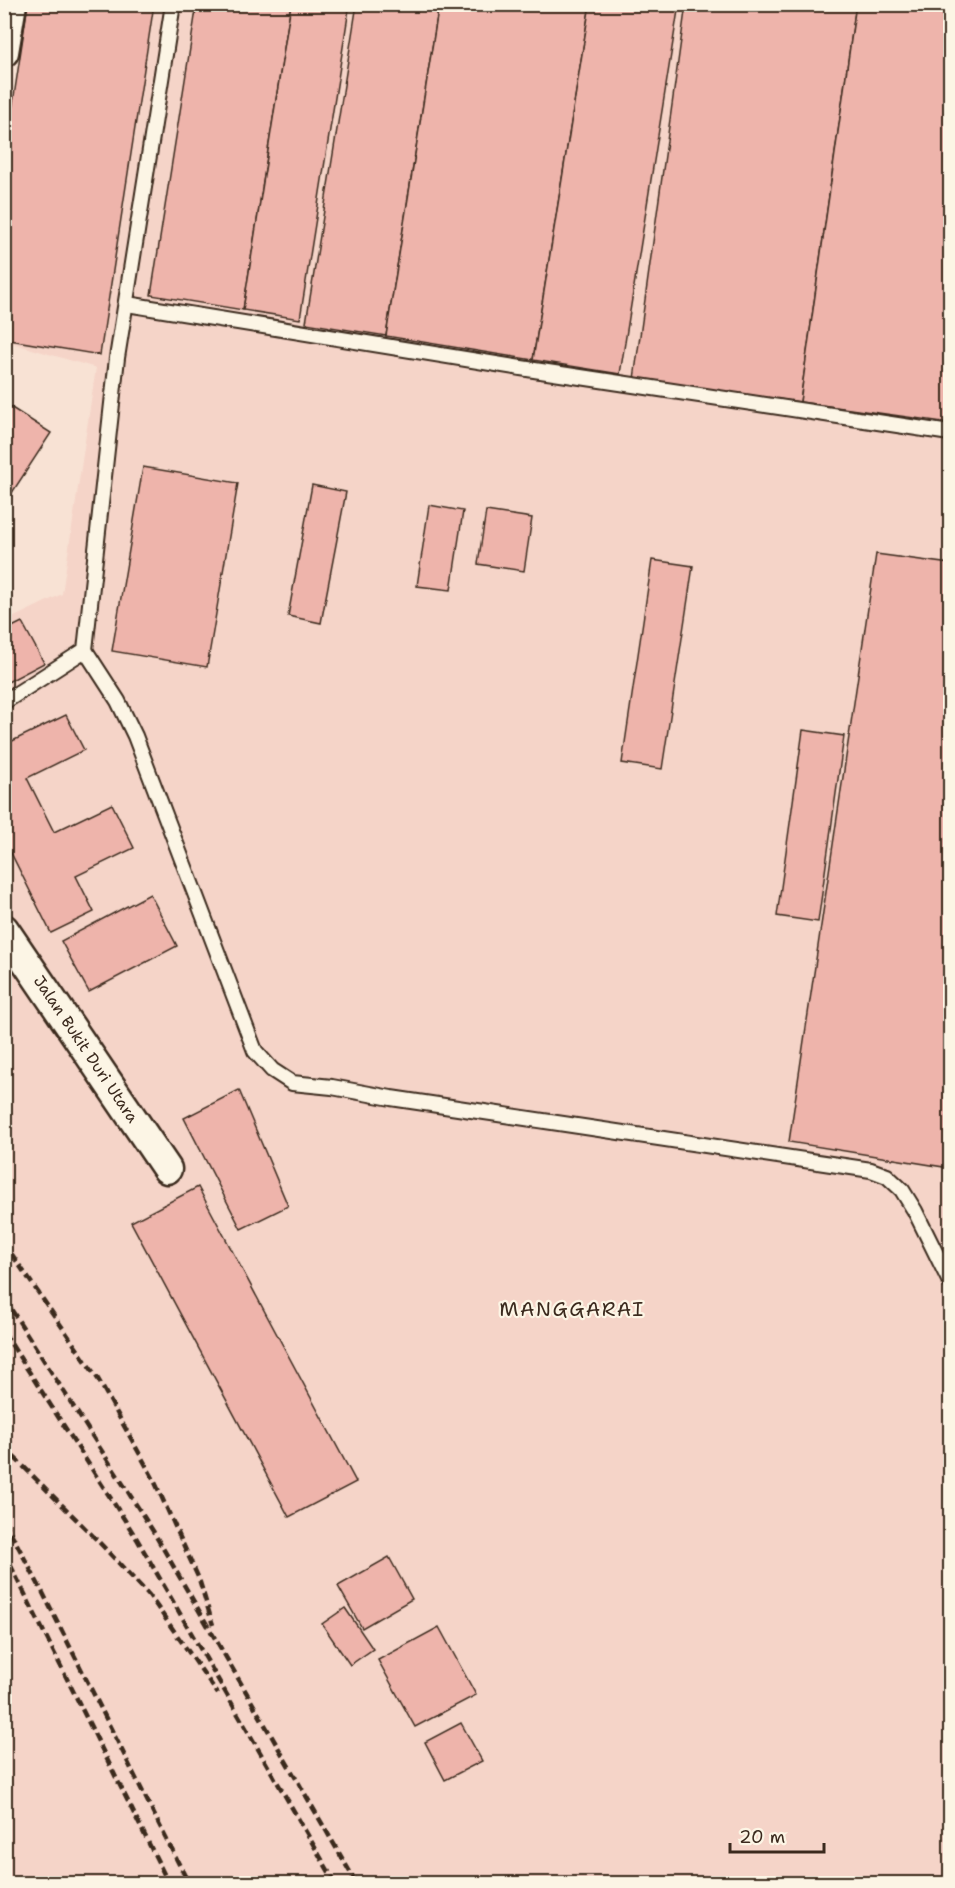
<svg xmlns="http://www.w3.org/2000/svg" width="955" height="1888" font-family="'Shantell Sans',sans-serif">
  <rect width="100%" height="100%" fill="#f8e2d4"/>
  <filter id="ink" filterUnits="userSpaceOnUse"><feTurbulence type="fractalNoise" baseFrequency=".0167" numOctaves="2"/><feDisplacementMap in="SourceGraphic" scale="12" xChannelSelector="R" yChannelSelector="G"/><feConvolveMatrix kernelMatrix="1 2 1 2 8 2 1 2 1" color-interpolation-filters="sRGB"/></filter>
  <g filter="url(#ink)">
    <!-- built -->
    <path fill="#f5d4c8" d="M 32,5 L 950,5 L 950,1883 L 5,1883 L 4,622 L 62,594 L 96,368 L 5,341 L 5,175 Z"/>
    <!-- building -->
    <g fill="#eeb4ab" stroke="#3b2a1e" stroke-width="1.5">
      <path d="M 28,4 L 154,4 L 100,355 L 4,339 L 4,162 Z"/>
      <path d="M 197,4 L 291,4 L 243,310 L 151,295 Z"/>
      <path d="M 291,4 L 318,4 L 349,9 L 300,319 L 243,310 Z"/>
      <path d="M 357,4 L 439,4 L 386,336 L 306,323 Z"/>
      <path d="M 439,4 L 590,4 L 533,360 L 386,336 Z"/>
      <path d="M 590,4 L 679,4 L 620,374 L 533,360 Z"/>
      <path d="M 686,4 L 856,4 L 800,402 L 634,379 Z"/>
      <path d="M 856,4 L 950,4 L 950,423 L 800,402 Z"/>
      <path d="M 4,403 L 51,433 L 4,505 Z"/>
      <path d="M 143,467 L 238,483 L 207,667 L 112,651 Z"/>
      <path d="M 312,485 L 346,492 L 321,623 L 288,616 Z"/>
      <path d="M 429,505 L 463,511 L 451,590 L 417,586 Z"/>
      <path d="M 486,511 L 532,518 L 524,571 L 478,564 Z"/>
      <path d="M 876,554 L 950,564 L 950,1168 L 789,1142 Z"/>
      <path d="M 652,560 L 693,566 L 662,769 L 622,763 Z"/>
      <path d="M 22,622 L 44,663 L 4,684 L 4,631 Z"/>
      <path d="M 66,715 L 84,750 L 27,778 L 54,832 L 112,804 L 134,848 L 76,876 L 94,912 L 51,933 L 4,839 L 4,745 Z"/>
      <path d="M 803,730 L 844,736 L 818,922 L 777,916 Z"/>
      <path d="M 150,894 L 177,946 L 89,992 L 61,941 Z"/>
      <path d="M 239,1090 L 288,1206 L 241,1229 L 184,1118 Z"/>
      <path d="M 198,1187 L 356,1482 L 289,1517 L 131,1222 Z"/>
      <path d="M 389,1557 L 412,1599 L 362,1628 L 338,1586 Z"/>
      <path d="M 345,1608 L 373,1649 L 350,1665 L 322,1624 Z"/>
      <path d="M 439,1627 L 476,1695 L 415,1727 L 378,1660 Z"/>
      <path d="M 461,1723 L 482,1761 L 445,1780 L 425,1742 Z"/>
    </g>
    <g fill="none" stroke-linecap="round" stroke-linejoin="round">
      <defs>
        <g id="service">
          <path d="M 127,304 L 521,368 L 950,433"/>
          <path d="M 85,650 L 118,701 L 135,736 L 255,1051 L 272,1070 L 292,1083 L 332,1087 L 391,1098 L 871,1170 L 887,1176 L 902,1190 L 915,1211 L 950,1282"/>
          <path d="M 4,702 L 85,650 L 117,358 L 173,4"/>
        </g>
        <g id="minor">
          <path d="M 4,52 L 12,4"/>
          <path d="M 4,929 L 167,1169"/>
        </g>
      </defs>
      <!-- service casing -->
      <use href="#service" stroke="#3b2a1e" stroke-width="18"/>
      <!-- minor casing -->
      <use href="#minor" stroke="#3b2a1e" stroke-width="33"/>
      <!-- service -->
      <use href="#service" stroke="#fcf5e5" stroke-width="14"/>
      <!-- minor -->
      <use href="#minor" stroke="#fcf5e5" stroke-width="28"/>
      <!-- rail -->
      <g stroke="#3b2a1e" stroke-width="4.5" stroke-dasharray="9 4.5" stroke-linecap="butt">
        <path d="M 4,1243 L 98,1379 L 153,1478 L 199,1579 L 213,1625"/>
        <path d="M 4,1298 L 153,1531 L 357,1884"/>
        <path d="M 4,1333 L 137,1539 L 336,1884"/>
        <path d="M 4,1447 L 97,1540 L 149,1595 L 218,1694"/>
        <path d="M 4,1520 L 43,1593 L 189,1884"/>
        <path d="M 4,1552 L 169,1884"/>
      </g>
    </g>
  </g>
  <g text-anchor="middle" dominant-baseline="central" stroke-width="4.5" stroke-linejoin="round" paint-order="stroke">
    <!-- street labels -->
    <g font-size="16" fill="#3b2a1e" stroke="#fcf5e5">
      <text transform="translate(86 1049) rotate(56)">Jalan Bukit Duri Utara</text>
    </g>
    <!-- quarter labels -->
    <g font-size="20" letter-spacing="1.5" fill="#3b2a1e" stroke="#fcf5e5">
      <text x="572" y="1309">MANGGARAI</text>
    </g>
  </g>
  <!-- margin -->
  <rect width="955" height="1888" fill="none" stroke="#fcf5e5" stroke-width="24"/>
  <rect x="12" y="12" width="931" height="1864" fill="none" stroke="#3b2a1e" stroke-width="2" filter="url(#ink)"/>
  <!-- scale -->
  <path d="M730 1843v9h94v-9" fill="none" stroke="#3b2a1e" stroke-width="3"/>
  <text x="739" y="1843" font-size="18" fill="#3b2a1e" stroke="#fcf5e5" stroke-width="4.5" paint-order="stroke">20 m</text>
</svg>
